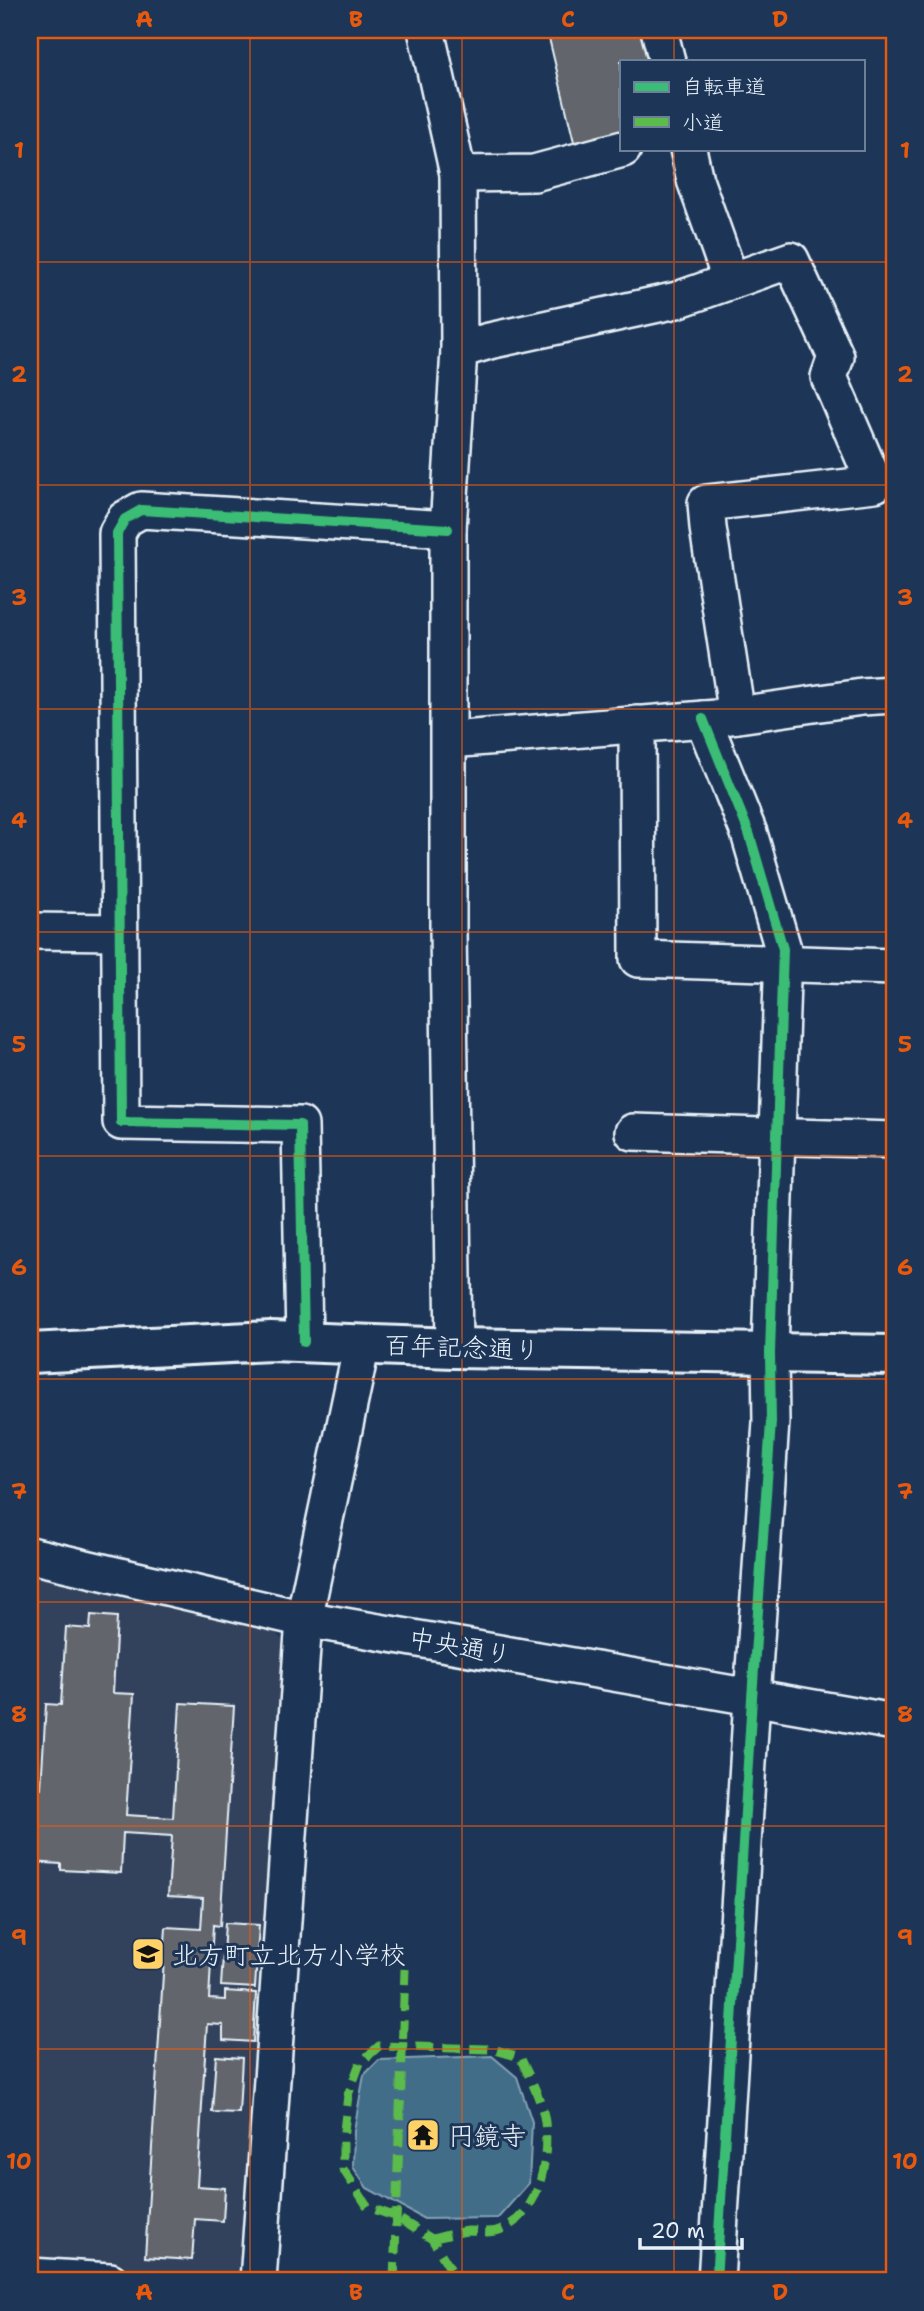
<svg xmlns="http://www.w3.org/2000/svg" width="924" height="2311" font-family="'Shantell Sans','Klee One',sans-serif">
  <rect width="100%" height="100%" fill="#1d3557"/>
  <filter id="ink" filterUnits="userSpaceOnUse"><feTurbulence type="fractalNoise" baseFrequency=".0143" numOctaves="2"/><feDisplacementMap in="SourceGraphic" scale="14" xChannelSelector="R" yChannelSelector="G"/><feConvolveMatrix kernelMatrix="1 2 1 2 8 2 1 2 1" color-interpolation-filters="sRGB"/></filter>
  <g filter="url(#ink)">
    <!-- built -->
    <path fill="#32435d" d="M 30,1573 L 268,1624 L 287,1646 L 246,2268 L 234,2276 L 30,2262 Z"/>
    <!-- water -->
    <path fill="#426d88" stroke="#84a2b5" stroke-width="2" d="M 492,2056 L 517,2077 L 532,2122 L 529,2183 L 498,2218 L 424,2219 L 367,2188 L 353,2167 L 354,2130 L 364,2075 L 379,2060 Z"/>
    <!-- building -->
    <g fill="#62656c" stroke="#e8f1f8" stroke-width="2">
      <path d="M 547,30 L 651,30 L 658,61 L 621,61 L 621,135 L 574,142 Z"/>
      <path d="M 91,1615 L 117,1617 L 113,1693 L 134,1694 L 126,1815 L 173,1818 L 180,1703 L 234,1706 L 220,1926 L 213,1925 L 209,1999 L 225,2000 L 225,1991 L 256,1993 L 253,2042 L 223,2040 L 223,2025 L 207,2024 L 197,2186 L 225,2188 L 223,2221 L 195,2219 L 192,2260 L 145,2257 L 166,1927 L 201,1929 L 203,1898 L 168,1896 L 172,1836 L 123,1833 L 121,1873 L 61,1870 L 61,1864 L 30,1862 L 30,1787 L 41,1788 L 46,1704 L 61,1705 L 66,1627 L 90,1629 Z"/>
      <path d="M 225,1923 L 259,1925 L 255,1988 L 221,1986 Z"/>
      <path d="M 216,2056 L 242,2058 L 239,2113 L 212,2112 Z"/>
    </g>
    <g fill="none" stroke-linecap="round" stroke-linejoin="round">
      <defs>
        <g id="street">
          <path d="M 426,30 L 458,174 L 459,350 L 448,529 L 448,929 L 454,1348"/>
          <path d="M 659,30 L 667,61"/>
          <path d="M 688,149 L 695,180 L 731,281"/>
          <path d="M 458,174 L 534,173 L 623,149"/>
          <path d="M 459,350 L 489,341 L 677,300 L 791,260 L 836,357 L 829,377 L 875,484 L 706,503 L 708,528 L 737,715"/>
          <path d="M 703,719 L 749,833 L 783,949 L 770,1353 L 771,1422 L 752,1698 L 716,2281"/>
          <path d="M 637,724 L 638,959 L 894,967"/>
          <path d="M 450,740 L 717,718 L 862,697 L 894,695"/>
          <path d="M 30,931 L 119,932"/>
          <path d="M 633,1132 L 894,1140"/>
          <path d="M 304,1342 L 300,1125 L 121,1122 L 117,533 L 125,519 L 141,510 L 448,529"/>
          <path d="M 30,1555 L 304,1619 L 894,1722"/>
          <path d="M 30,2276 L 110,2281"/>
          <path d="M 258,2281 L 304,1619 L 362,1344"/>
        </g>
        <path id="secondary" d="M 30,1353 L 271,1341 L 454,1348 L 894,1355"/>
      </defs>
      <!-- street casing -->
      <use href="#street" stroke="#e8f1f8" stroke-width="40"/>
      <!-- secondary casing -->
      <use href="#secondary" stroke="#e8f1f8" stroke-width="44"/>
      <!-- street -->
      <use href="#street" stroke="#1d3557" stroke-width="35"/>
      <!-- secondary -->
      <use href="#secondary" stroke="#1d3557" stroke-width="38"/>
      <!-- quiet -->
      <g stroke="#5cbc4b" stroke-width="9" stroke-dasharray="18 9" stroke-linecap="butt">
        <path d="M 432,2239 C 444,2236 457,2232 469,2231 C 478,2231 488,2233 496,2231 C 540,2218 549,2161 545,2122 C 542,2099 529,2077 520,2057 L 492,2049 L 379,2046 L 360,2063 L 348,2095 L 343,2140 L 343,2169 L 368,2207 L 396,2217 L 432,2239 L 451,2270"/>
        <path d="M 394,2281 L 405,1969"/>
      </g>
      <defs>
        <g id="cycleway">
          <path d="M 703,719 L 749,833 L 783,949 L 770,1353 L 771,1422 L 752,1698 L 716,2281"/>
          <path d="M 304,1342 L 300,1125 L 121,1122 L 117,533 L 125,519 L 141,510 L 448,529"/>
        </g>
      </defs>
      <!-- cycleway casing -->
      <use href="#cycleway" stroke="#1d3557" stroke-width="15"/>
      <!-- cycleway -->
      <use href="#cycleway" stroke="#3abd76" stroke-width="10"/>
    </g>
  </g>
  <!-- grid -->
  <path fill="none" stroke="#e8590c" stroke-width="2" stroke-opacity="0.55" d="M 250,30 L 250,2281M 462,30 L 462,2281M 674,30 L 674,61M 674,149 L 674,2281M 30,262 L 894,262M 30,485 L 894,485M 30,709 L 894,709M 30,932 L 894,932M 30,1156 L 894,1156M 30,1379 L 894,1379M 30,1602 L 894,1602M 30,1826 L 894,1826M 30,2049 L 894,2049"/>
  <!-- icons -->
  <defs>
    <symbol id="school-square" viewBox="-11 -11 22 22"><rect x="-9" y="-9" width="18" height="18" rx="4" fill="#ffd166" stroke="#1d3557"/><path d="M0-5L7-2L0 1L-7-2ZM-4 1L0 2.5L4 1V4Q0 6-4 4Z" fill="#111"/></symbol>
    <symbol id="temple-square" viewBox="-11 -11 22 22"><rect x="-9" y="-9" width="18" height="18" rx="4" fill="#ffd166" stroke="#1d3557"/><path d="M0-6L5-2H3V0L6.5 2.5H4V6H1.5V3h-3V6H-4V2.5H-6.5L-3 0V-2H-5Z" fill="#111"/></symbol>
  </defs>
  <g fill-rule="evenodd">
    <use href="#school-square" x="129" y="1935" width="38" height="38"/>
    <use href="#temple-square" x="404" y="2116" width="38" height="38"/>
  </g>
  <g text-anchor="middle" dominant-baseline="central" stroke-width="6" stroke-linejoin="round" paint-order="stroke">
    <!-- street labels -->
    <g font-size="26" fill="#e8f1f8" stroke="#1d3557">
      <text transform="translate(462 1347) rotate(2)">百年記念通り</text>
      <text transform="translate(460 1646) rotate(10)">中央通り</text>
    </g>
    <!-- poi labels -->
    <g font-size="26" fill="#e8f1f8" stroke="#1d3557" text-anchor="start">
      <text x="172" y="1954">北方町立北方小学校</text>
      <text x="448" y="2135">円鏡寺</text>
    </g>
  </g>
  <!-- margin -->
  <rect width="924" height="2311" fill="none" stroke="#1d3557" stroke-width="77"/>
  <!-- legend -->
  <rect x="620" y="60" width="245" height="91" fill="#1d3557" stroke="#6e8097" stroke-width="2"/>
  <rect x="634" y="82" width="35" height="10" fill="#3abd76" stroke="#6e8097" stroke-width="2"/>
  <text x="682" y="94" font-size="21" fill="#e8f1f8">自転車道</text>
  <rect x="634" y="117" width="35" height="10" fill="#5cbc4b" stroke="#6e8097" stroke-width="2"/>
  <text x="682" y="130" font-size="21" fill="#e8f1f8">小道</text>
  <!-- scale -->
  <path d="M640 2238v10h102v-10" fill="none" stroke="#e8f1f8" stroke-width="3.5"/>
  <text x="651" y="2238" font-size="21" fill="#e8f1f8" stroke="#1d3557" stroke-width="5" paint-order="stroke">20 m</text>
  <rect x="38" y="38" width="848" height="2234" fill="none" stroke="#e8590c" stroke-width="2.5"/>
  <g font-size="23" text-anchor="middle" font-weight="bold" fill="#e8590c">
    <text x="144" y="27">A</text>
    <text x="356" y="27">B</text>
    <text x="568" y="27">C</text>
    <text x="780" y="27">D</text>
    <text x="19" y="158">1</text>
    <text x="905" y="158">1</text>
    <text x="19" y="382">2</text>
    <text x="905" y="382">2</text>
    <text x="19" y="605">3</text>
    <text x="905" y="605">3</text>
    <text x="19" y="828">4</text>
    <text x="905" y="828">4</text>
    <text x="19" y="1052">5</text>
    <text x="905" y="1052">5</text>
    <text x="19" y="1275">6</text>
    <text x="905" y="1275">6</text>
    <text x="19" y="1499">7</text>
    <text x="905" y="1499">7</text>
    <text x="19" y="1722">8</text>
    <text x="905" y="1722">8</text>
    <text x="19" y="1945">9</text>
    <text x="905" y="1945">9</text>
    <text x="19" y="2169">10</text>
    <text x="905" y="2169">10</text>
    <text x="144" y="2300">A</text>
    <text x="356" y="2300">B</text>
    <text x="568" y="2300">C</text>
    <text x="780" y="2300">D</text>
  </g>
</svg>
